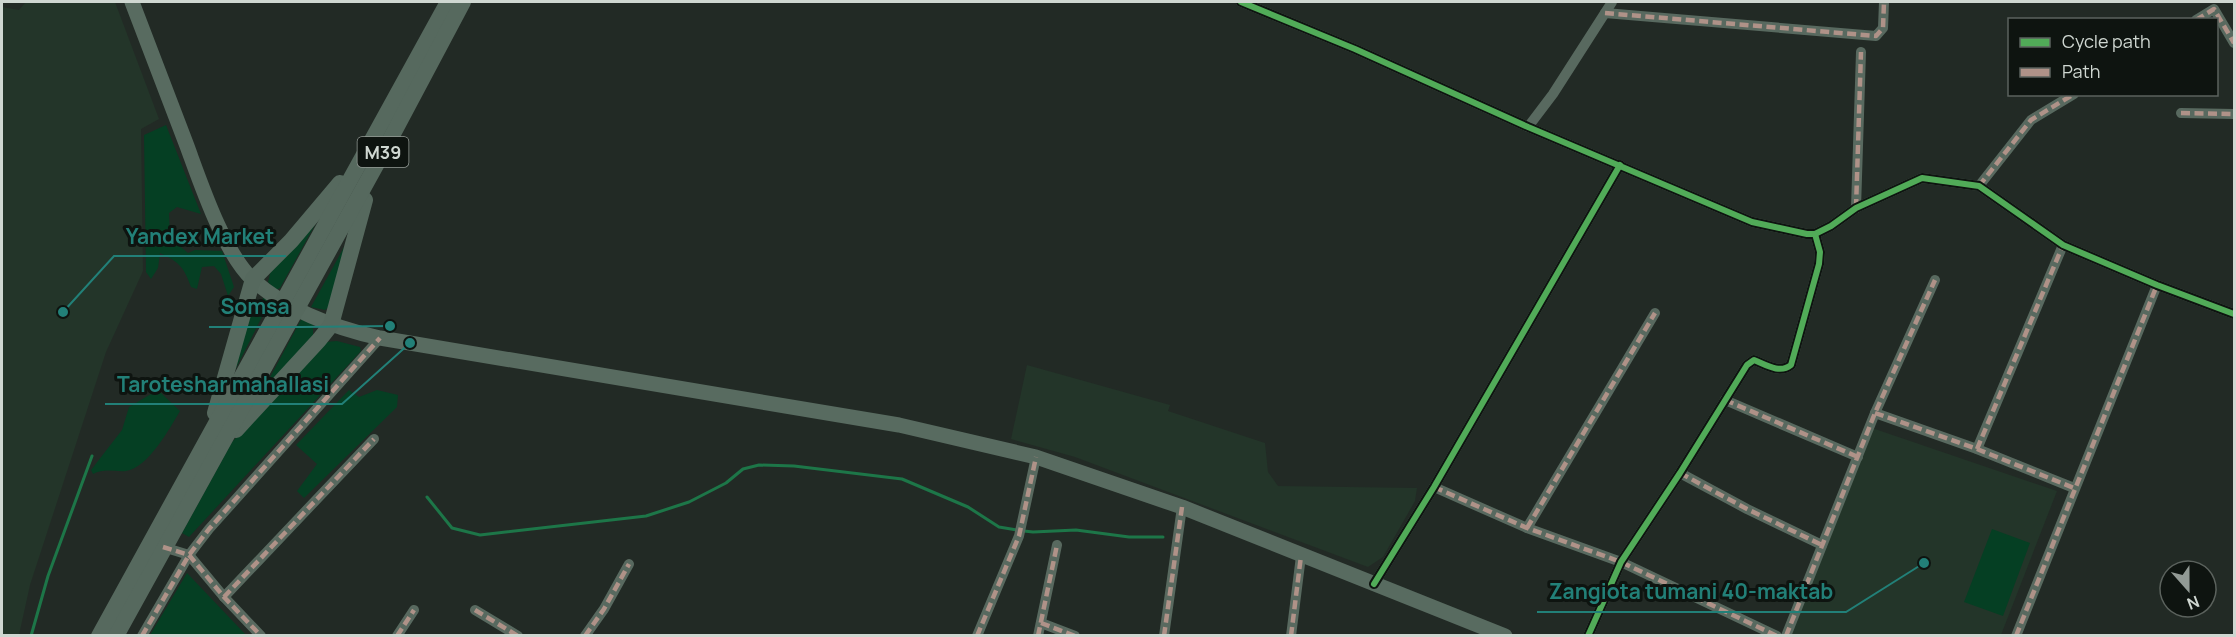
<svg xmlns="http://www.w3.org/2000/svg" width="2236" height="637" font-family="Manrope,sans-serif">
  <rect width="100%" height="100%" fill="#222a25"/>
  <!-- built -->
  <g fill="#233529">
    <path d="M 26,2 L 115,2 L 159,119 L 141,129 L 143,271 L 106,352 L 30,585 L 19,635 L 2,636 L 2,7 L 19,10 Z"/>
    <path d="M 1027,365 L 1170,405 L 1168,411 L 1265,443 L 1268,472 L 1278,486 L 1417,488 L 1415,501 L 1383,557 L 1368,567 L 1075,457 L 1011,439 Z"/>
    <path d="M 1872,428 L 2057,491 L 2001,635 L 1791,635 Z"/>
  </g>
  <!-- green -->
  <g fill="#053f23">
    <path d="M 166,125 L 201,214 L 177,207 L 169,213 L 170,238 L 188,253 L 195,250 L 222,251 L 234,287 L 228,296 L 221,274 L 214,266 L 202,267 L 197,289 L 191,287 C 184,267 179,262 160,253 L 158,268 L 151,279 L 146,272 L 144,135 Z"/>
    <path d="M 316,223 L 280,288 L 276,290 L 268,282 L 271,270 Z"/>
    <path d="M 354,229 L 330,306 L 325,310 L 311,307 Z"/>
    <path d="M 264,298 L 270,301 L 229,382 L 250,314 L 256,302 Z"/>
    <path d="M 303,316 L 313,323 L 313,336 L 254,407 Z"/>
    <path d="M 337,341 L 360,347 L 361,351 L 189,537 L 182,533 L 232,442 L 325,342 Z"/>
    <path d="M 349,390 L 359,397 L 377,390 L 398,395 L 397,407 L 304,498 L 297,491 L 317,464 L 296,445 Z"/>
    <path d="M 161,393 L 180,411 C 170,428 148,468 126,471 C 115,472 104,468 93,474 L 91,470 L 122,430 L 129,407 L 151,394 Z"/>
    <path d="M 1992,529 L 2030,543 L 2003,616 L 1964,602 Z"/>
    <path d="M 187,573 L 246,635 L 150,635 Z"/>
  </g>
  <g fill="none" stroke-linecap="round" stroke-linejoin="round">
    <!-- stream -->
    <g stroke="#1d7648" stroke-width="3">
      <path d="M 427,497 L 452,528 L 480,535 L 646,516 L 689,502 L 726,483 L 743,469 L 759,465 L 794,466 L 902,479 L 968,507 L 999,527 L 1017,530"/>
      <path d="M 1024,531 L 1033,532 L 1076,530 L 1129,537 L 1163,537"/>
      <path d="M 31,636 L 48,576 L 92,456"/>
    </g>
    <!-- minor -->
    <g stroke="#58695f" stroke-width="10">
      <path d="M 1241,2 L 1355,49 L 1528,127 L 1752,222 L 1807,234 L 1815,234 L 1831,226 L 1856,208 L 1922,178 L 1979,186 L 2063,245 L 2157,285 L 2234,314"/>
      <path d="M 1605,13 L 1876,36 L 1883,28 L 1884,2"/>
      <path d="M 2196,20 L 2214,9 L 2234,43"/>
      <path d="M 2181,113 L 2234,114"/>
      <path d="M 1528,127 L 1553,94 L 1612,2"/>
      <path d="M 1979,186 L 2031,120 L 2074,94"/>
      <path d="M 1856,208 L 1861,52"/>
      <path d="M 1725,400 L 1858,457"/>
      <path d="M 1875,413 L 1977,449 L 2074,488"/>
      <path d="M 1977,449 L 2063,245"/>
      <path d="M 1680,473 L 1747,509 L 1822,545"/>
      <path d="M 1434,487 L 1527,528 L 1621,562 L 1777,636"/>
      <path d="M 1527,528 L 1655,313"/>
      <path d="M 163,547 L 189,555 L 224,597 L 261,636"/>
      <path d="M 1374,584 L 1434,487 L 1620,165"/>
      <path d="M 224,597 L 374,439"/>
      <path d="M 475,610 L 518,636"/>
      <path d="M 1041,623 L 1075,636"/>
      <path d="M 142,636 L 189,555 L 209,529 L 380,338"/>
      <path d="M 397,636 L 414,610"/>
      <path d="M 585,636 L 604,609 L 629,564"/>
      <path d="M 977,636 L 1019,536 L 1036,457"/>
      <path d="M 1038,636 L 1057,545"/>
      <path d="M 1164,636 L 1182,507"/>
      <path d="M 1291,636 L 1301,556"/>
      <path d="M 1588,636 L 1621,562 L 1680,473 L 1747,365 L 1754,360 C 1766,365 1780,374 1791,365 L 1819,264 L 1820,252 L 1815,234"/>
      <path d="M 1786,636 L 1875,413 L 1935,280"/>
      <path d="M 2016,636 L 2157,285"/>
    </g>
    <!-- secondary -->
    <path stroke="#586b60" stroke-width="15" d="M 132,2 C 150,50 169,98 187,146 C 201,184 224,253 253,280 C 288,311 336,328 380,338 L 899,425 L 1036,457 L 1182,507 L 1505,636"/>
    <!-- trunk -->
    <g stroke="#56695e" stroke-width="16">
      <path d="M 215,413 L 253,279 L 291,241 L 340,183"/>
      <path d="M 236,430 L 319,340 L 331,325 L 365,200"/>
      <path d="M 99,636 L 448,2"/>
      <path d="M 116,636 L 385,149 L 463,2"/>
    </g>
    <!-- quiet -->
    <g stroke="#af9288" stroke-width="4.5" stroke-dasharray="9 4.5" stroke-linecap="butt">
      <path d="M 1605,13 L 1876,36 L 1883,28 L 1884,2"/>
      <path d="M 2196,20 L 2214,9 L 2234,43"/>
      <path d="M 2181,113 L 2234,114"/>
      <path d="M 1979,186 L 2031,120 L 2074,94"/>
      <path d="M 1856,208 L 1861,52"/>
      <path d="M 1725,400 L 1858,457"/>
      <path d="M 1875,413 L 1977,449 L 2074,488"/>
      <path d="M 1977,449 L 2063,245"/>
      <path d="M 1680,473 L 1747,509 L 1822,545"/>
      <path d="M 1434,487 L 1527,528 L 1621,562 L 1777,636"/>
      <path d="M 1527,528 L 1655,313"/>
      <path d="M 163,547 L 189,555 L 224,597 L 261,636"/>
      <path d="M 224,597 L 374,439"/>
      <path d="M 475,610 L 518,636"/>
      <path d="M 1041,623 L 1075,636"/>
      <path d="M 142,636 L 189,555 L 209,529 L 380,338"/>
      <path d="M 397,636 L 414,610"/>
      <path d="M 585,636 L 604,609 L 629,564"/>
      <path d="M 977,636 L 1019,536 L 1036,457"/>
      <path d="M 1038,636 L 1057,545"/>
      <path d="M 1164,636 L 1182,507"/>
      <path d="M 1291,636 L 1301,556"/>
      <path d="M 1786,636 L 1875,413 L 1935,280"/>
      <path d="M 2016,636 L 2157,285"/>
    </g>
    <defs>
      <g id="cycleway">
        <path d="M 1241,2 L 1355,49 L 1528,127 L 1752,222 L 1807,234 L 1815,234 L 1831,226 L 1856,208 L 1922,178 L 1979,186 L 2063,245 L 2157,285 L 2234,314"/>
        <path d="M 1374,584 L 1434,487 L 1620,165"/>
        <path d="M 1588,636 L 1621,562 L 1680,473 L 1747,365 L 1754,360 C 1766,365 1780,374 1791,365 L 1819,264 L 1820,252 L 1815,234"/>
      </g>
    </defs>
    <!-- cycleway casing -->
    <use href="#cycleway" stroke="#0e1410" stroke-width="10"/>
    <!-- cycleway -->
    <use href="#cycleway" stroke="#51ab58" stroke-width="6"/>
  </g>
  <g text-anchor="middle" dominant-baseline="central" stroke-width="6" stroke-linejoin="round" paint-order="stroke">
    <!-- shield labels -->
    <rect fill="#0e1410" stroke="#959c97" stroke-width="1.5" x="357.5" y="137" width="51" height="30" rx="4.5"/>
    <g font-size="18" font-weight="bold" fill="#cfd7d1">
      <text x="383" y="152">M39</text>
    </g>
  </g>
  <!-- callouts -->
  <path fill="none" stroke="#228078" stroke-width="2" d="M63 312L114 256H286M390 326L302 327H209M410 343L342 404H105M1924 563L1846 612H1537"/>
  <g fill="#228078" stroke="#0e1410" stroke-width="2">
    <circle cx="63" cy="312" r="6"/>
    <circle cx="390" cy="326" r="6"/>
    <circle cx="410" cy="343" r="6"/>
    <circle cx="1924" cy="563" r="6"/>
  </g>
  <g font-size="21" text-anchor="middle" font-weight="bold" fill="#228078" stroke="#0e1410" stroke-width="6" stroke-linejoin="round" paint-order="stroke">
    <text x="200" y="244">Yandex Market</text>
    <text x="255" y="314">Somsa</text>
    <text x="223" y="392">Taroteshar mahallasi</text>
    <text x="1691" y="599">Zangiota tumani 40-maktab</text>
  </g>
  <!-- border -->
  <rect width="2236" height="637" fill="none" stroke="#cfd7d1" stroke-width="6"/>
  <!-- legend -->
  <rect x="2008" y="18" width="210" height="78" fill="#0e1410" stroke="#5b625d" stroke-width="1.5"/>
  <rect x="2020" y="38" width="30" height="9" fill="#51ab58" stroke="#5b625d" stroke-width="1.5"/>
  <text x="2062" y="48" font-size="18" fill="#cfd7d1">Cycle path</text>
  <rect x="2020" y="68" width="30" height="9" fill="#af9288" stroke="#5b625d" stroke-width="1.5"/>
  <text x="2062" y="78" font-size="18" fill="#cfd7d1">Path</text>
  <!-- north arrow -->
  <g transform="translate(2188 589) rotate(159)"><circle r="28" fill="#0e1410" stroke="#5b625d" stroke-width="1.5"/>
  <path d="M0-4.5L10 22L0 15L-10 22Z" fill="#929a95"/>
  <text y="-9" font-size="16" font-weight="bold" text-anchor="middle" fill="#cfd7d1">N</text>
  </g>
</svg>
